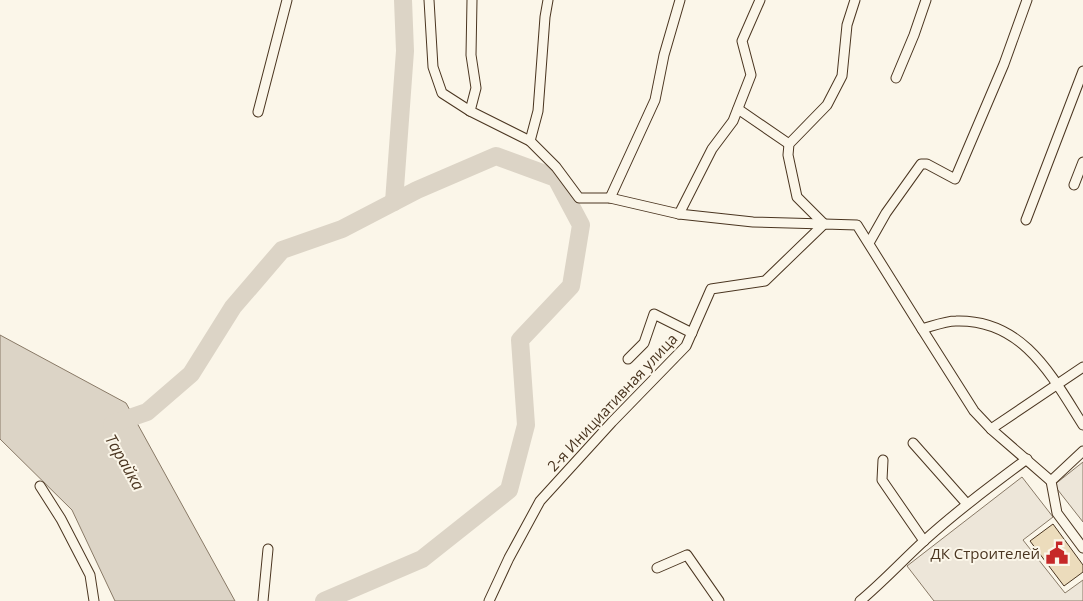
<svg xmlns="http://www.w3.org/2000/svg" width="1083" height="601" font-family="'Open Sans',sans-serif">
  <rect width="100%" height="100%" fill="#fbf6e9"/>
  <!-- green -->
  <g fill="#ede6d9" stroke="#887966">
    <path d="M 1083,462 L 1083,522 L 1054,485 Z"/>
    <path d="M 1022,477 L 1053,517 L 1023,540 L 1065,593 L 1083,580 L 1083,601 L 934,601 L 907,566 Z"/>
  </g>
  <!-- water -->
  <path fill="#dcd4c6" stroke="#887966" d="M 0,335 L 126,403 L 235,601 L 115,601 L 72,510 L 0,439 Z"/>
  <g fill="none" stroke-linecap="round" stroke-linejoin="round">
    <!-- river -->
    <g stroke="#dcd4c6" stroke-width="18">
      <path d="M 394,202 L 405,51 L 403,0"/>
      <path d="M 112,424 L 147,412 L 191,374 L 233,307 L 282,250 L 342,229 L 417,190 L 496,156 L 556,178 L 581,225 L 571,286 L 520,340 L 526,425 L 509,490 L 422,559 L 324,601"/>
    </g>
  </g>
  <!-- building -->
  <path fill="#ecdcbc" stroke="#4a3520" d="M 1053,524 L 1083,565 L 1083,572 L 1064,586 L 1030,541 Z"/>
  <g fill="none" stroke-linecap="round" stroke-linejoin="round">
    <defs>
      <g id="minor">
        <path d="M 429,0 L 433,67 L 442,93 L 470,111"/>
        <path d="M 472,0 L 471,55 L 476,88 L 470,111 L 530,141 L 556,167 L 579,198 L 610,198 L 679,214 L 753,222 L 824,224"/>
        <path d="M 896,78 L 914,35 L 926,0"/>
        <path d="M 738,109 L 789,144"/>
        <path d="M 258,112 L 287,0"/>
        <path d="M 530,141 L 538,111 L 545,17 L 548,0"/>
        <path d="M 1074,185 L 1083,162"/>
        <path d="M 610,198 L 655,100 L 664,55 L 680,0"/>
        <path d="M 679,214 L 712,149 L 733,121 L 751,75 L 742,41 L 760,0"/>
        <path d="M 1026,220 L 1083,71"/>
        <path d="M 824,224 L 797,197 L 788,155 L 789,144 L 827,105 L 842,76 L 847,25 L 855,0"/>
        <path d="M 869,243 L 886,213 L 921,164 L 927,164 L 955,179 L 1004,64 L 1027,0"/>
        <path d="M 922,329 L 974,411 L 991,429 L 1051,481"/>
        <path d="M 628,359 L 644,343 L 654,314 L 692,333"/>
        <path d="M 991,429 L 1083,367"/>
        <path d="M 913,443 L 967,504"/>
        <path d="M 1083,451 L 1051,481 L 1057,513 L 1083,548"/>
        <path d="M 883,460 L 882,480 L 924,541"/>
        <path d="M 40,486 L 61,519 L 90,575 L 94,601"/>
        <path d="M 657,568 L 687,555 L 719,601"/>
        <path d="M 263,601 L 268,549"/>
        <path d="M 489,601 L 509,558 L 540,501 L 612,422 L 686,346 L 711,289 L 765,281 L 824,224 L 857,225 L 922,329 C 933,326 945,321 956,321 C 1023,319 1052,376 1083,425"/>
        <path d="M 860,601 C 883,582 903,560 925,540 C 957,511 992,485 1027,459"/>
      </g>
    </defs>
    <!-- minor casing -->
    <use href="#minor" stroke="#4a3520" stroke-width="11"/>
    <!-- minor -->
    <use href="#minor" stroke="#fbf6e9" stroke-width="9"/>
  </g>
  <!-- icons -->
  <defs>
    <symbol id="civic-bare" viewBox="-9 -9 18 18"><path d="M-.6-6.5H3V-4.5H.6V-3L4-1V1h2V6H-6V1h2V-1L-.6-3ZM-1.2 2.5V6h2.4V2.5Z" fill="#c62828" stroke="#fbf6e9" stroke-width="2.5" paint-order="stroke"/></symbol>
  </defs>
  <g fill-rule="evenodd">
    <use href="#civic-bare" x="1041" y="537" width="32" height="32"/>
  </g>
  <g text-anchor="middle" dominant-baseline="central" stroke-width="4" stroke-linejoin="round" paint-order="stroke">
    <!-- street labels -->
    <g font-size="15" fill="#4a3520" stroke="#fbf6e9">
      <text transform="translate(612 402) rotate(-47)">2-я Инициативная улица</text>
    </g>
    <!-- poi labels -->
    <g font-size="15" fill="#4a3520" stroke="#fbf6e9" text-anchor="end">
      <text x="1040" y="553">ДК Строителей</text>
    </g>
    <!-- water labels -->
    <g font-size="16" font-style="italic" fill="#4a3520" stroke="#fbf6e9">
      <text transform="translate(125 462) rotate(60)">Тарайка</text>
    </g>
  </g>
</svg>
